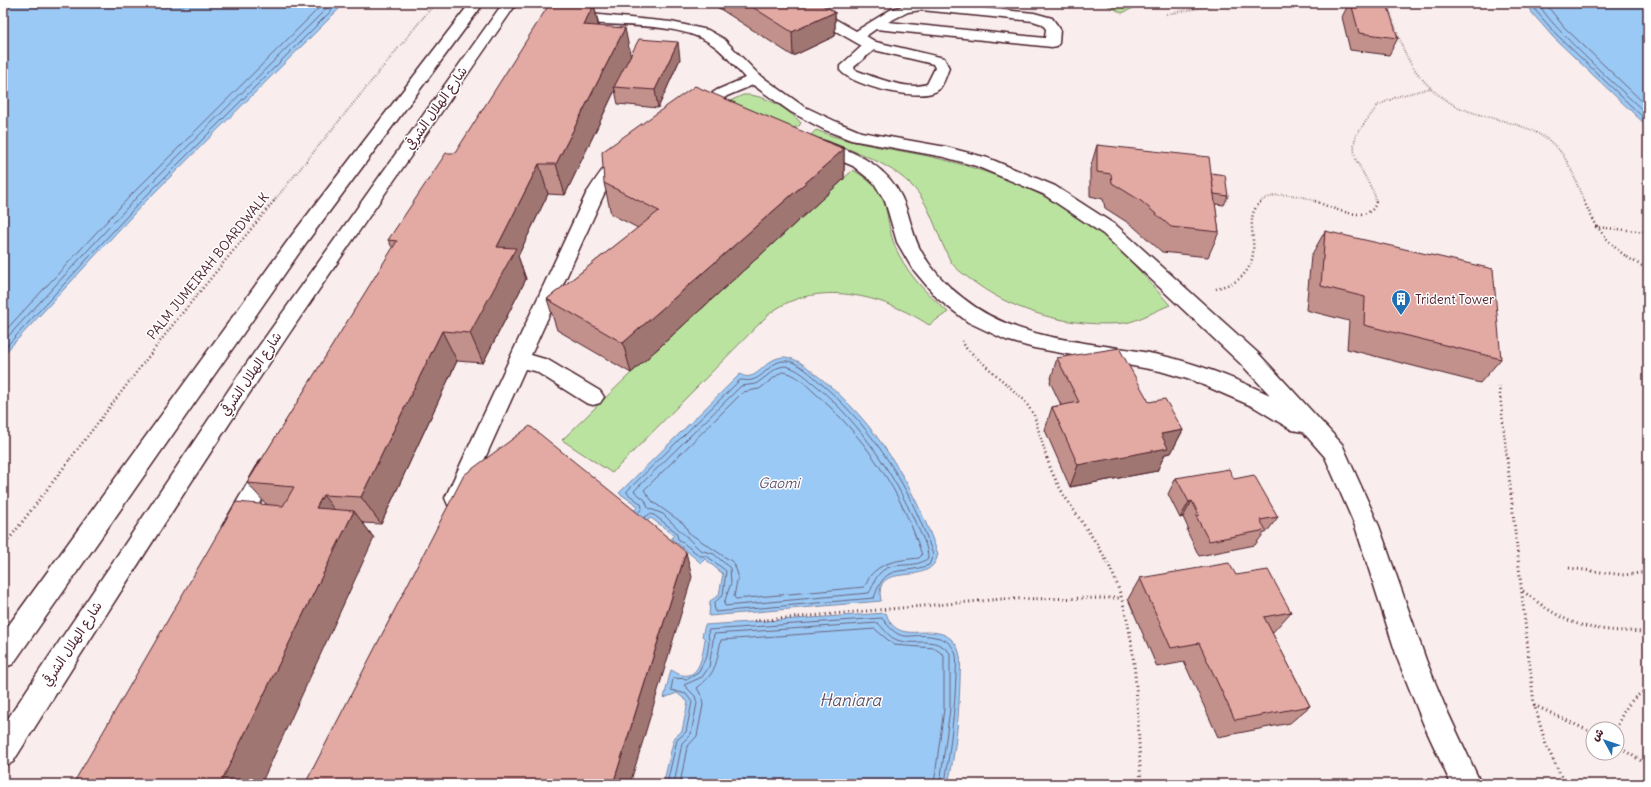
<svg xmlns="http://www.w3.org/2000/svg" width="1651" height="787" font-family="Delius,'Playpen Sans Arabic',sans-serif">
  <rect width="100%" height="100%" fill="#f9eeed"/>
  <filter id="ink" filterUnits="userSpaceOnUse"><feTurbulence type="fractalNoise" baseFrequency=".025" numOctaves="2"/><feDisplacementMap in="SourceGraphic" scale="8" xChannelSelector="R" yChannelSelector="G"/><feConvolveMatrix kernelMatrix="1 2 1 2 8 2 1 2 1" color-interpolation-filters="sRGB"/></filter>
  <g filter="url(#ink)">
    <!-- green -->
    <g fill="#bae3a0" stroke="#828166">
      <path d="M 1103,3 L 1145,3 L 1122,13 Z"/>
      <path d="M 743,95 C 764,94 787,108 801,123 L 799,126 L 793,128 L 730,101 Z"/>
      <path d="M 816,130 C 858,147 902,149 945,160 C 996,173 1049,194 1091,225 C 1121,246 1145,278 1170,305 C 1157,310 1138,321 1125,323 C 1073,328 1016,313 974,282 C 966,276 956,269 951,262 C 939,241 931,206 915,189 C 889,160 846,149 811,135 Z"/>
      <path d="M 853,170 C 899,197 879,216 899,255 C 911,278 929,296 948,312 L 929,325 C 884,295 814,277 768,315 L 612,473 L 562,440 L 631,373 Z"/>
    </g>
    <!-- water -->
    <g fill="#9ac9f5" stroke="#7a85a4">
      <path d="M 3,3 L 345,3 L 143,204 L 3,355 Z"/>
      <path d="M 1529,3 L 1648,3 L 1648,127 L 1553,37 L 1532,13 Z"/>
      <path d="M 785,357 C 799,359 808,368 819,377 C 876,422 914,486 938,554 C 931,591 872,557 881,601 L 709,616 L 710,601 L 719,595 L 723,574 L 705,559 L 701,563 L 671,538 L 674,535 L 651,518 L 638,527 L 628,518 L 638,506 L 619,493 L 740,374 C 753,383 763,365 773,360 C 777,358 781,357 785,357 Z"/>
      <path d="M 886,613 C 897,648 930,621 951,639 C 954,642 957,646 958,649 C 962,659 960,670 960,680 C 959,715 956,750 948,784 L 666,784 L 664,781 L 674,738 L 682,731 L 688,702 L 677,693 L 664,698 L 671,670 C 674,671 679,675 682,675 C 701,679 703,651 705,639 L 702,636 L 705,625 Z"/>
    </g>
    <g fill="none" stroke-linecap="round" stroke-linejoin="round">
      <!-- shore -->
      <g stroke="#6a637c" stroke-width="1">
        <path d="M 1534,3 L 1536,11 L 1556,34 L 1648,122"/>
        <path d="M 1539,3 C 1543,21 1630,98 1648,115"/>
        <path d="M 1545,3 L 1564,27 L 1648,107"/>
        <path d="M 3,333 L 133,193 L 324,3"/>
        <path d="M 3,342 L 137,197 L 332,3"/>
        <path d="M 3,350 L 141,201 L 339,3"/>
        <path d="M 785,366 C 798,368 808,379 818,387 C 861,425 893,472 916,524 C 921,534 928,546 928,558 C 915,570 892,560 880,573 C 874,579 873,587 869,593 L 725,606 L 724,603 L 731,583 L 730,568 L 714,554 L 700,550 L 663,514 L 648,508 L 645,500 L 634,491 L 741,386 L 756,384 L 777,368 Z"/>
        <path d="M 782,372 C 795,372 806,385 815,393 C 865,437 902,492 922,555 L 919,558 C 901,560 882,561 870,576 C 868,579 867,584 864,587 L 736,599 L 734,597 L 738,575 L 734,563 L 689,533 L 684,524 L 653,502 L 644,490 L 743,392 L 759,389 Z"/>
        <path d="M 639,512 L 642,508 L 641,504 L 627,493 L 627,491 L 740,380 C 744,380 749,381 752,380 C 767,376 772,356 792,362 C 803,366 815,378 824,386 C 875,431 912,490 933,555 L 929,565 C 900,576 886,561 874,598 L 715,612 L 714,603 L 723,595 L 726,571 L 707,556 L 700,556 L 678,539 L 676,532 L 654,515 L 650,514 L 645,517"/>
        <path d="M 669,784 L 668,779 L 677,740 L 686,732 L 692,702 L 686,694 L 671,690 L 673,678 L 688,679 L 698,673 L 707,655 L 709,643 L 708,630 L 882,618 C 903,647 908,631 935,637 C 943,638 951,643 954,650 C 958,657 956,667 956,674 C 955,711 950,747 945,784"/>
        <path d="M 674,784 L 682,743 L 691,734 L 697,703 L 695,696 L 684,685 L 702,677 L 709,667 L 714,634 L 878,623 C 884,629 889,637 897,640 C 917,647 933,634 950,653 L 950,709 L 940,784"/>
        <path d="M 680,784 L 687,747 L 697,736 L 703,705 L 702,697 L 697,688 C 717,672 716,664 721,640 L 875,629 L 894,645 L 934,648 L 944,655 L 944,709 L 934,784"/>
      </g>
      <defs>
        <g id="lane">
          <path d="M 790,3 L 807,3 L 856,31 L 890,10 L 911,3 L 933,3 L 1034,13 L 1052,18 L 1060,29 L 1059,43 L 1057,46 L 1052,47 L 876,29 L 866,36 L 876,42 L 944,58 L 949,68 C 946,75 944,85 938,90 C 922,103 851,86 840,70 L 840,66 L 862,46 L 792,6 ZM 921,10 L 1033,21 L 1042,24 L 1046,29 L 1045,38 L 888,22 L 908,12 ZM 874,50 L 933,64 L 935,68 L 927,84 C 909,91 873,77 855,70 L 854,67 Z"/>
          <path d="M 569,12 L 671,22 L 708,30 L 724,39 L 763,79 L 760,82 L 727,96 L 702,114 L 690,114 L 688,111 L 690,108 L 717,90 L 745,78 C 735,67 725,53 713,45 C 678,19 606,29 564,19 L 562,16 L 564,13 Z"/>
          <path d="M 624,155 L 630,156 L 632,160 L 615,177 L 604,194 L 531,355 L 548,360 L 600,391 L 604,397 L 600,403 L 593,405 L 586,403 L 535,371 L 525,369 L 464,505 L 456,508 L 448,505 L 445,498 L 586,194 C 596,180 606,159 624,155 Z"/>
          <path d="M 269,458 L 277,460 L 280,467 L 277,474 L 242,534 L 234,537 L 226,534 L 222,527 L 226,520 L 261,460 Z"/>
        </g>
        <path id="street" d="M 755,74 L 761,76 L 803,106 L 837,122 L 861,132 L 946,147 L 988,158 L 1055,186 L 1117,226 L 1258,353 L 1342,444 L 1379,526 L 1426,660 L 1444,704 L 1481,784 L 1451,784 L 1423,723 L 1398,660 L 1355,526 L 1325,457 L 1303,432 L 1292,430 L 1254,407 L 1194,381 L 1160,371 L 1034,348 L 1006,340 L 968,322 L 938,299 L 912,268 L 897,242 L 885,201 L 874,183 L 853,166 L 811,148 L 808,144 L 811,140 C 822,138 832,144 842,148 C 872,160 896,177 906,208 C 911,223 914,238 921,251 C 931,269 947,286 963,298 C 1018,343 1093,341 1159,355 C 1197,363 1234,378 1270,395 L 1242,365 L 1103,234 L 1043,194 L 976,166 L 944,157 L 851,140 L 825,130 L 791,112 L 749,82 L 747,79 L 749,76 Z"/>
        <g id="secondary">
          <path d="M 470,3 L 484,3 L 306,243 L 13,664 L 3,668 L 3,633 L 292,235 Z"/>
          <path d="M 503,3 L 517,3 C 445,107 372,211 301,316 C 202,463 107,612 13,762 L 3,767 L 3,726 L 34,679 L 244,367 Z"/>
        </g>
      </defs>
      <!-- lane casing -->
      <use href="#lane" stroke="#4a1f2b" stroke-width="3"/>
      <!-- street casing -->
      <use href="#street" stroke="#4a1f2b" stroke-width="3"/>
      <!-- secondary casing -->
      <use href="#secondary" stroke="#4a1f2b" stroke-width="3"/>
      <!-- path-far2 -->
      <g stroke="#4a1f2b" stroke-width="2" stroke-dasharray="0.5 2" stroke-linecap="butt">
        <path d="M 1387,3 C 1396,27 1402,55 1419,75 C 1429,88 1442,99 1456,106 C 1490,122 1532,120 1559,150 C 1571,164 1577,185 1584,202"/>
        <path d="M 1166,14 L 1205,7 L 1214,3"/>
        <path d="M 273,202 L 435,3"/>
        <path d="M 1260,202 C 1276,190 1301,195 1317,202"/>
        <path d="M 1376,202 L 1374,193 L 1355,158 L 1354,144 L 1356,135 L 1378,105 L 1399,96 L 1431,88"/>
      </g>
      <!-- path-far1 -->
      <g stroke="#4a1f2b" stroke-width="2.5" stroke-dasharray="1 3" stroke-linecap="butt">
        <path d="M 1315,201 C 1329,207 1372,227 1376,201"/>
        <path d="M 1584,201 C 1599,235 1614,252 1648,269"/>
        <path d="M 1595,227 L 1648,232"/>
        <path d="M 1216,289 C 1223,286 1233,284 1239,279 C 1270,253 1237,220 1262,201"/>
        <path d="M 962,341 L 966,348 L 1024,400 L 1034,415 L 1047,459"/>
        <path d="M 1499,386 L 1507,459"/>
        <path d="M 70,459 L 175,322 L 274,201"/>
      </g>
      <!-- path -->
      <g stroke="#4a1f2b" stroke-width="3" stroke-dasharray="1 3.5" stroke-linecap="butt">
        <path d="M 1047,458 C 1060,502 1097,534 1114,577 C 1139,636 1137,720 1141,784"/>
        <path d="M 1507,458 L 1534,704 L 1546,745 L 1565,784"/>
        <path d="M 3,547 L 71,458"/>
        <path d="M 1569,568 L 1624,575 L 1648,572"/>
        <path d="M 1523,591 C 1571,629 1588,630 1648,632"/>
        <path d="M 754,621 L 1002,599 L 1122,598"/>
        <path d="M 1534,705 L 1593,733"/>
        <path d="M 1617,729 C 1621,712 1632,696 1648,690"/>
        <path d="M 1617,746 L 1648,765"/>
      </g>
      <!-- lane -->
      <use href="#lane" fill="#fff" fill-rule="evenodd"/>
      <!-- street -->
      <use href="#street" fill="#fff" fill-rule="evenodd"/>
      <!-- secondary -->
      <use href="#secondary" fill="#fff" fill-rule="evenodd"/>
    </g>
    <!-- wall -->
    <g fill="#c3918c" stroke="#4a1f2b">
      <path d="M 711,3 L 819,3 L 835,12 L 835,36 L 793,56 Z"/>
      <path d="M 1349,3 L 1380,3 L 1398,38 L 1389,55 L 1350,50 L 1342,17 Z"/>
      <path d="M 594,5 L 599,26 L 630,56 L 680,59 L 658,108 L 618,104 L 615,90 L 565,195 L 548,194 L 518,256 L 526,279 L 483,363 L 457,361 L 381,524 L 363,523 L 374,538 L 266,504 L 247,483 L 393,249 L 388,240 Z"/>
      <path d="M 1097,145 L 1211,173 L 1228,196 L 1224,205 L 1215,204 L 1219,232 L 1208,257 L 1162,252 L 1133,226 L 1105,208 L 1103,199 L 1090,196 L 1090,169 Z"/>
      <path d="M 844,149 L 844,179 L 631,373 L 557,330 L 547,299 L 638,228 L 611,214 L 604,183 Z"/>
      <path d="M 1325,231 L 1501,359 L 1480,383 L 1347,349 L 1349,321 L 1306,310 L 1311,256 Z"/>
      <path d="M 1057,358 L 1149,402 L 1183,430 L 1171,453 L 1165,454 L 1157,471 L 1070,487 L 1045,430 L 1052,407 L 1061,405 L 1050,382 Z"/>
      <path d="M 1176,478 L 1234,479 L 1278,517 L 1266,533 L 1264,533 L 1255,545 L 1199,556 L 1187,531 L 1188,528 L 1183,517 L 1180,518 L 1168,494 Z"/>
      <path d="M 1236,575 L 1291,612 L 1273,632 L 1272,633 L 1310,706 L 1290,723 L 1218,737 L 1184,662 L 1157,667 L 1128,599 L 1140,578 Z"/>
    </g>
    <!-- shaded-wall -->
    <g fill="#9f7672" stroke="#4a1f2b">
      <path d="M 594,5 L 600,34 L 583,25 Z"/>
      <path d="M 835,12 L 835,36 L 793,56 L 792,32 Z"/>
      <path d="M 625,28 L 631,58 L 614,87 L 615,90 L 565,195 L 556,164 Z"/>
      <path d="M 678,42 L 680,59 L 658,108 L 655,90 Z"/>
      <path d="M 844,149 L 844,179 L 631,373 L 623,343 Z"/>
      <path d="M 539,164 L 548,194 L 518,256 L 526,279 L 483,363 L 470,333 L 497,247 Z"/>
      <path d="M 442,331 L 457,361 L 381,524 L 361,497 Z"/>
      <path d="M 1183,430 L 1171,453 L 1165,454 L 1157,471 L 1070,487 L 1078,465 L 1161,434 Z"/>
      <path d="M 323,495 L 344,522 L 316,508 Z"/>
      <path d="M 1192,501 L 1183,517 L 1180,518 L 1189,502 Z"/>
      <path d="M 354,511 L 374,538 L 261,784 L 220,784 Z"/>
      <path d="M 686,552 L 692,577 L 630,784 L 613,784 Z"/>
    </g>
    <!-- building -->
    <g fill="#e3a9a3" stroke="#4a1f2b">
      <path d="M 550,3 L 567,3 L 594,5 L 583,25 L 625,28 L 556,164 L 539,164 L 497,247 L 516,248 L 470,333 L 442,331 L 361,497 L 323,495 L 316,508 L 354,511 L 220,784 L 73,784 L 236,502 L 283,506 L 294,487 L 247,483 L 397,241 L 388,240 L 446,153 L 455,153 Z"/>
      <path d="M 746,3 L 819,3 L 835,12 L 792,32 Z"/>
      <path d="M 1351,3 L 1380,3 L 1387,4 L 1398,38 L 1359,33 Z"/>
      <path d="M 639,39 L 678,42 L 655,90 L 614,87 Z"/>
      <path d="M 695,86 L 844,149 L 623,343 L 547,299 L 659,211 L 604,183 L 602,152 Z"/>
      <path d="M 1097,145 L 1209,157 L 1219,232 L 1171,227 L 1141,201 L 1112,183 L 1111,174 L 1097,172 Z"/>
      <path d="M 1211,173 L 1225,175 L 1228,196 L 1214,194 Z"/>
      <path d="M 1325,231 L 1493,269 L 1501,359 L 1364,325 L 1365,297 L 1321,286 Z"/>
      <path d="M 1119,348 L 1149,402 L 1165,399 L 1183,430 L 1161,434 L 1168,448 L 1078,465 L 1052,407 L 1079,402 L 1057,358 Z"/>
      <path d="M 530,426 L 686,552 L 613,784 L 305,784 L 464,475 Z"/>
      <path d="M 1229,469 L 1234,479 L 1254,475 L 1278,517 L 1260,520 L 1266,530 L 1209,541 L 1196,516 L 1199,515 L 1192,501 L 1189,502 L 1176,478 Z"/>
      <path d="M 1229,563 L 1236,575 L 1268,570 L 1291,612 L 1264,617 L 1310,706 L 1235,720 L 1199,643 L 1171,648 L 1140,578 Z"/>
    </g>
  </g>
  <!-- icons -->
  <defs>
    <symbol id="building-pin" viewBox="-11 -11 22 30"><path d="M0 17L-7.5 6A9.5 9.5 0 1 1 7.5 6Z" fill="#1f6fb2" stroke="#fff"/><path d="M-4-6H4V6H1V3H-1V6H-4ZM-2.5-4.3h1.7v1.8h-1.7ZM.8-4.3h1.7v1.8H.8ZM-2.5-1h1.7V.8h-1.7ZM.8-1h1.7V.8H.8Z" fill="#fff"/></symbol>
  </defs>
  <g fill-rule="evenodd">
    <use href="#building-pin" x="1390" y="288" width="22" height="30"/>
  </g>
  <g text-anchor="middle" dominant-baseline="central" stroke-width="3" stroke-linejoin="round" paint-order="stroke">
    <!-- street labels -->
    <g font-size="13" fill="#4a1f2b" stroke="#fff">
      <text transform="translate(436 108) rotate(-55)">شارع الهلال الشرقي</text>
      <text transform="translate(208 266) rotate(-51)">PALM JUMEIRAH BOARDWALK</text>
      <text transform="translate(251 374) rotate(-56)">شارع الهلال الشرقي</text>
      <text transform="translate(72 644) rotate(-57)">شارع الهلال الشرقي</text>
    </g>
    <!-- poi labels -->
    <g font-size="13" fill="#4a1f2b" stroke="#fff" text-anchor="start">
      <text x="1415" y="299">Trident Tower</text>
    </g>
    <!-- water labels -->
    <g font-size="14" font-style="italic" fill="#625268" stroke="#fff">
      <text x="779" y="483">Gaomi</text>
    </g>
    <!-- near-water labels -->
    <g font-size="17" font-style="italic" fill="#625268" stroke="#fff">
      <text x="850" y="700">Haniara</text>
    </g>
  </g>
  <!-- margin -->
  <rect width="1651" height="787" fill="none" stroke="#fff" stroke-width="16"/>
  <rect x="8" y="8" width="1635" height="771" fill="none" stroke="#4a1f2b" stroke-width="1.5" filter="url(#ink)"/>
  <!-- north arrow -->
  <g transform="translate(1605 741) rotate(310)"><circle r="19" fill="#ffffff" stroke="#b7a5aa"/>
  <path d="M0-3L7 15L0 10L-7 15Z" fill="#1f6fb2"/>
  <text y="-6" font-size="11" font-weight="bold" text-anchor="middle" fill="#4a1f2b">ش</text>
  </g>
</svg>
